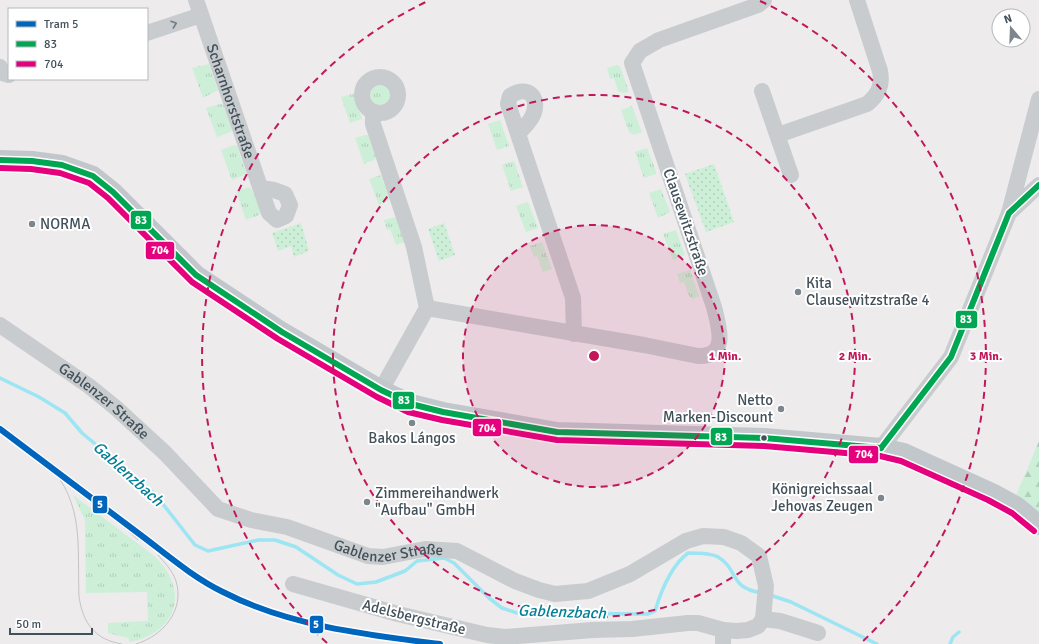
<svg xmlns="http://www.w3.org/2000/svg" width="1039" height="644" font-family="Signika,sans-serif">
  <defs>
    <pattern id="grass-tufts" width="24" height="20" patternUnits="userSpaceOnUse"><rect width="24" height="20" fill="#cdefd8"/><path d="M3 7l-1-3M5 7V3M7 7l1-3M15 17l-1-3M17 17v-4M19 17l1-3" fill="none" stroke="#b1cfbc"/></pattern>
    <pattern id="forest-firs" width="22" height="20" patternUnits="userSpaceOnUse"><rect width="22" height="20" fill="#cdefd8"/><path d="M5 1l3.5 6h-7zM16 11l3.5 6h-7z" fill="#b1cfbc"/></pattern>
    <pattern id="park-dots" width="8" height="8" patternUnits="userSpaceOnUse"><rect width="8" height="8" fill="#cdefd8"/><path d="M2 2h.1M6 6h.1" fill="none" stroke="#b1cfbc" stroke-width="1.8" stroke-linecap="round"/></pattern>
  </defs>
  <rect width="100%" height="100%" fill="#edebec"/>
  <!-- grass -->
  <g fill="url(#grass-tufts)">
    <path d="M 209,64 L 218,90 L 203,98 L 192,68 Z"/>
    <path d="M 617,65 L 620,66 L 629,92 L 624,93 L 618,91 L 614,78 L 610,79 L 607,68 Z"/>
    <circle cx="380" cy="95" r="10"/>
    <path d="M 352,94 L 354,94 L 362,119 L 350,123 L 341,97 Z"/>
    <path d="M 220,104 L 223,104 L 232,129 L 231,132 L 217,137 L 206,108 Z"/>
    <path d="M 632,106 L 642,132 L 634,135 L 629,132 L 621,110 Z"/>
    <path d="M 500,120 L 509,146 L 497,150 L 488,124 Z"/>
    <path d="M 365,135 L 368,135 L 376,159 L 364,164 L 355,138 Z"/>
    <path d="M 234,145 L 237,146 L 246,172 L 246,174 L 232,180 L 221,150 Z"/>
    <path d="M 647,148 L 656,171 L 656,174 L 644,178 L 635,152 Z"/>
    <path d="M 514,161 L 523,187 L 511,191 L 502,165 Z"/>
    <path d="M 381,175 L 390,200 L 379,205 L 369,179 Z"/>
    <path d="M 249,187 L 252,190 L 261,212 L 259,215 L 246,220 L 236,191 Z"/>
    <path d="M 661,189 L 670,212 L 658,218 L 649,193 Z"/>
    <path d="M 528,202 L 538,228 L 526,232 L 516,206 Z"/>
    <path d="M 396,217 L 404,242 L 396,245 L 390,229 L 387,230 L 384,220 Z"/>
    <path d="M 676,230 L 685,255 L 673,260 L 663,234 Z"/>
    <path d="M 542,242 L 552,269 L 543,272 L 537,256 L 534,257 L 530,246 Z"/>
    <path d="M 690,270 L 699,296 L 693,299 L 689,296 L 684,282 L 680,283 L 677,274 Z"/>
    <path d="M 73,495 L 153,555 C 190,588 179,632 130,642 L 128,638 L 108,633 L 108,623 L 148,621 L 147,592 L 86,593 L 85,520 Z"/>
  </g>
  <!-- forest -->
  <path fill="url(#forest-firs)" d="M 1039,441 L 1039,522 L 1015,498 Z"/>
  <!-- park -->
  <g fill="url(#park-dots)">
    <path d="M 714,164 L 734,222 L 706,232 L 685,174 Z"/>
    <path d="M 301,223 L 309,251 L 294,257 L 291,246 L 278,251 L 272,233 Z"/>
    <path d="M 444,223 L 455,255 L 439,261 L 428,229 Z"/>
  </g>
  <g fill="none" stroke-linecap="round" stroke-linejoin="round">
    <!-- stream -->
    <g stroke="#9ce5f3" stroke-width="3.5">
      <path d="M 0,378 L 39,397 L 65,413 L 82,433 L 155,494 L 195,545 L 208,551 L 258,540 L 275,540 L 296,547 L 338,575 L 357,584 L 376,582 L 405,571 L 417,561 L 444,558 L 454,563 L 489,598 L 502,608 L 517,613 L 648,614 L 655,611 C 661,591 671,566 688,553 C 696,553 711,553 718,557 C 739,569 728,588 762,593"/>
      <path d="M 770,595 L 791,602 L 877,644"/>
      <path d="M 950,644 L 953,637 L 959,632"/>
    </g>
    <!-- minor -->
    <g stroke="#c8ccce" stroke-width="16">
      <path id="s1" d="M 196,0 L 269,213 L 277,220 L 286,216 L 290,205 L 285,194 L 274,190 L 261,188"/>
      <path d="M 147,33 L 201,15"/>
      <path d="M 0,67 L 2,73 L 9,75"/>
      <circle cx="380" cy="95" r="18"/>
      <path d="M 762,91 L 791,175"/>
      <path d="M 373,113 L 373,124 L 414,247 L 427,308 L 381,390"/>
      <path d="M 518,134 C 522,129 529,123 532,117 C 541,100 530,83 510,96 L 508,104 L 573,298 L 574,334"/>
      <path d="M 778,135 L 867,104 C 878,95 883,86 880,71 L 857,0"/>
      <path d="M 1009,213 L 1039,99"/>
      <path d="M 427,308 L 644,345 L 698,356 C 729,357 719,327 714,307 L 632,63 L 640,51 L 659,40 L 758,5 L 764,0"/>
      <path id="s2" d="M 0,325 L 89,386 L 116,408 L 165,453 L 218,509 L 251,520 L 287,527 L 368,556 L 383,557 L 425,549 L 457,551 L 515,581 L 539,590 L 555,594 L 588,591 L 630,574 L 686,541 L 703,536 L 724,537 L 741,543 L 759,556 L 766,586 L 763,619 L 758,626 L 748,630 L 737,631 L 723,630 L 698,623 L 688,623 L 632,629 L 593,630 L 505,637 L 487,635 L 398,614 L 293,584"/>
      <path d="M 881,448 L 951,357 L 1009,213 L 1039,185"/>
      <path d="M 763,619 L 780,621 L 818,633"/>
      <path d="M 723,644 L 723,630"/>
    </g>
    <!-- major -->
    <path stroke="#c2c7cc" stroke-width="20" d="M 0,160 L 32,161 L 62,165 L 93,176 L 113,192 L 196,275 L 282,332 L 381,390 L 411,404 L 443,412 L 557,432 L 764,438 L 881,448 L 904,453 L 992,493 L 1016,506 L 1039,525"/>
    <!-- tram -->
    <g stroke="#c2c4c7" stroke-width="1">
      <path d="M 48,464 C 85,504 77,546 79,597 C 83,623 95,640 122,644"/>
      <path d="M 99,503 L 138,540"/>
      <path d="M 136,644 C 163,636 185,610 176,581 C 172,570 165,563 158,555"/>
    </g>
    <defs>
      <g id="bus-1">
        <path d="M 0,160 L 32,161 L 62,165 L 93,176 L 113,192 L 196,275 L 282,332 L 381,390 L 411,404 L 443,412 L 557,432 L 764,438 L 881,448"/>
        <path d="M 881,448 L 951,357 L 1009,213 L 1039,185"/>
      </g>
      <path id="bus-2" d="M 0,168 L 31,169 L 60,173 L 89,183 L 108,198 L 192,282 L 278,339 L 377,397 L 408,412 L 442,420 L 557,440 L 764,446 L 880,456 L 901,461 L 988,500 L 1012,513 L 1034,531"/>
    </defs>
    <!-- bus-1 casing -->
    <use href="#bus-1" stroke="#fff" stroke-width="9"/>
    <!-- bus-2 casing -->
    <use href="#bus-2" stroke="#fff" stroke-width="9"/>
    <!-- bus-1 -->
    <use href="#bus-1" stroke="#00a651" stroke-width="6"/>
    <!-- bus-2 -->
    <use href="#bus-2" stroke="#e5007d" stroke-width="6"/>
    <defs>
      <path id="tram-1" d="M 0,429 C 46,464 92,498 138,533 C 165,553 192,577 223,592 C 289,626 367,635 440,644"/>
    </defs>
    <!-- tram-1 casing -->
    <use href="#tram-1" stroke="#fff" stroke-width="9"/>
    <!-- tram-1 -->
    <use href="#tram-1" stroke="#0065bd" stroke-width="6"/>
  </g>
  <!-- one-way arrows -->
  <defs><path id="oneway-chevron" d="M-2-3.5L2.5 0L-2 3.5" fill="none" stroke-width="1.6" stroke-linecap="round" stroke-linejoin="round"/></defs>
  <use stroke="#717b83" href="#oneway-chevron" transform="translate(174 24) rotate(-19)"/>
  <!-- distance rings -->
  <circle cx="594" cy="356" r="131" fill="#c2185b" fill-opacity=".12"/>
  <g fill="none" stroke="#c2185b" stroke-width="2" stroke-dasharray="7 5">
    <circle cx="594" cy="356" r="131"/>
    <circle cx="594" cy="356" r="261"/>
    <path d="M327 643A392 392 0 0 1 428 1M760 1A392 392 0 0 1 861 643"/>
  </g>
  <!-- markers -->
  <g fill="#7e868d" stroke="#fff" stroke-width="1.5">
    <circle cx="32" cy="224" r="4"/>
    <circle cx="798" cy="292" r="4"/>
    <circle cx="781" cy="409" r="4"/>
    <circle cx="412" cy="423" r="4"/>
    <circle cx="881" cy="498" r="4"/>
    <circle cx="367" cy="502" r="4"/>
  </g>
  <circle fill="#42505a" stroke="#fff" stroke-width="1.5" cx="764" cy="438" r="3.5"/>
  <g text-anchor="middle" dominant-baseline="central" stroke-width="4" stroke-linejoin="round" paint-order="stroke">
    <!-- street labels -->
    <g font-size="15" fill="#42505a" stroke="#fff">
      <text stroke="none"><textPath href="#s1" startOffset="107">Scharnhorststraße</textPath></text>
      <text transform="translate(686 222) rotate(71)">Clausewitzstraße</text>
      <text stroke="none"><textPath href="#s2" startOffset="129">Gablenzer Straße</textPath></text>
      <text stroke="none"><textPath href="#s2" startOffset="464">Gablenzer Straße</textPath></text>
      <text transform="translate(414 617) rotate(14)">Adelsbergstraße</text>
    </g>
    <!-- poi labels -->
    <g font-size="15" fill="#42505a" stroke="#fff" text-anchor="start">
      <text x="40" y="224">NORMA</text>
      <text x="806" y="283">Kita<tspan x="806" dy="17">Clausewitzstraße 4</tspan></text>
      <text x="773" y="400" text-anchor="end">Netto<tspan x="773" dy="17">Marken-Discount</tspan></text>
      <text x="412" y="438" text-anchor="middle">Bakos Lángos</text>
      <text x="873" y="489" text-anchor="end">Königreichssaal<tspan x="873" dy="17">Jehovas Zeugen</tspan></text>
      <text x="375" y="493">Zimmereihandwerk<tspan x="375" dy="17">"Aufbau" GmbH</tspan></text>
    </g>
    <!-- water labels -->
    <g font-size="16" font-style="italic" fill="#038097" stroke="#fff">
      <text transform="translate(128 474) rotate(42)">Gablenzbach</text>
      <text transform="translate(562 612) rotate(2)">Gablenzbach</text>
    </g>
  </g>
  <circle cx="594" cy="356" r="6" fill="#c2185b" stroke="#fff" stroke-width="2"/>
  <g font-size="12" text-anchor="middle" font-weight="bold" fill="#c2185b" stroke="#fff" stroke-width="4" stroke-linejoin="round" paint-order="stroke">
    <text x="725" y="360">1 Min.</text>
    <text x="855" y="360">2 Min.</text>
    <text x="986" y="360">3 Min.</text>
  </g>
  <g stroke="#fff" stroke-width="1.5">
    <rect x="130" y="210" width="22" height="20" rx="4" fill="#00a651"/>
    <rect x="145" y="241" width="30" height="19" rx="4" fill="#e5007d"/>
    <rect x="955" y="310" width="23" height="19" rx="4" fill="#00a651"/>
    <rect x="392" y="391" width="23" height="19" rx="4" fill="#00a651"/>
    <rect x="472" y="418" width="30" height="19" rx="4" fill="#e5007d"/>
    <rect x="710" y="427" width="23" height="19" rx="4" fill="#00a651"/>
    <rect x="848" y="445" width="31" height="19" rx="4" fill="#e5007d"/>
    <rect x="92" y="495" width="16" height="19" rx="4" fill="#0065bd"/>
    <rect x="309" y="615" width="15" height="19" rx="4" fill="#0065bd"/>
  </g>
  <g font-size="11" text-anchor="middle" font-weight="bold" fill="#fff">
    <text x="141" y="224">83</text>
    <text x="160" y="254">704</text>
    <text x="966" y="323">83</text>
    <text x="404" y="404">83</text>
    <text x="487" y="432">704</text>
    <text x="721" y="441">83</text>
    <text x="864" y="458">704</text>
    <text x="100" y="508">5</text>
    <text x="316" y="628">5</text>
  </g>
  <!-- legend -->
  <rect x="8" y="8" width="140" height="72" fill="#ffffff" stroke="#b3b9bd"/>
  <rect x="16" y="21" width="20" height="6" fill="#0065bd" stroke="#b3b9bd"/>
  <text x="44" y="28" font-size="12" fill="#42505a">Tram 5</text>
  <rect x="16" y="41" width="20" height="6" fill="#00a651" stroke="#b3b9bd"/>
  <text x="44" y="48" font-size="12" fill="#42505a">83</text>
  <rect x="16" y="61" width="20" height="6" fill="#e5007d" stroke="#b3b9bd"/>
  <text x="44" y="68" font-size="12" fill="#42505a">704</text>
  <!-- north arrow -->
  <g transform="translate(1011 28) rotate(341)"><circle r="19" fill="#ffffff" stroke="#b3b9bd"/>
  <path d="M0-3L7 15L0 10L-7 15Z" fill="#7e868d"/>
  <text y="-6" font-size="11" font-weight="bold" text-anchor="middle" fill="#42505a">N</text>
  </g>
  <!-- scale -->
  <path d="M10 628v6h82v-6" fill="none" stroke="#42505a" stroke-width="2"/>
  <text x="16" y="628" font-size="12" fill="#42505a" stroke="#ffffff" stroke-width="3" paint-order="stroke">50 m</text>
</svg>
